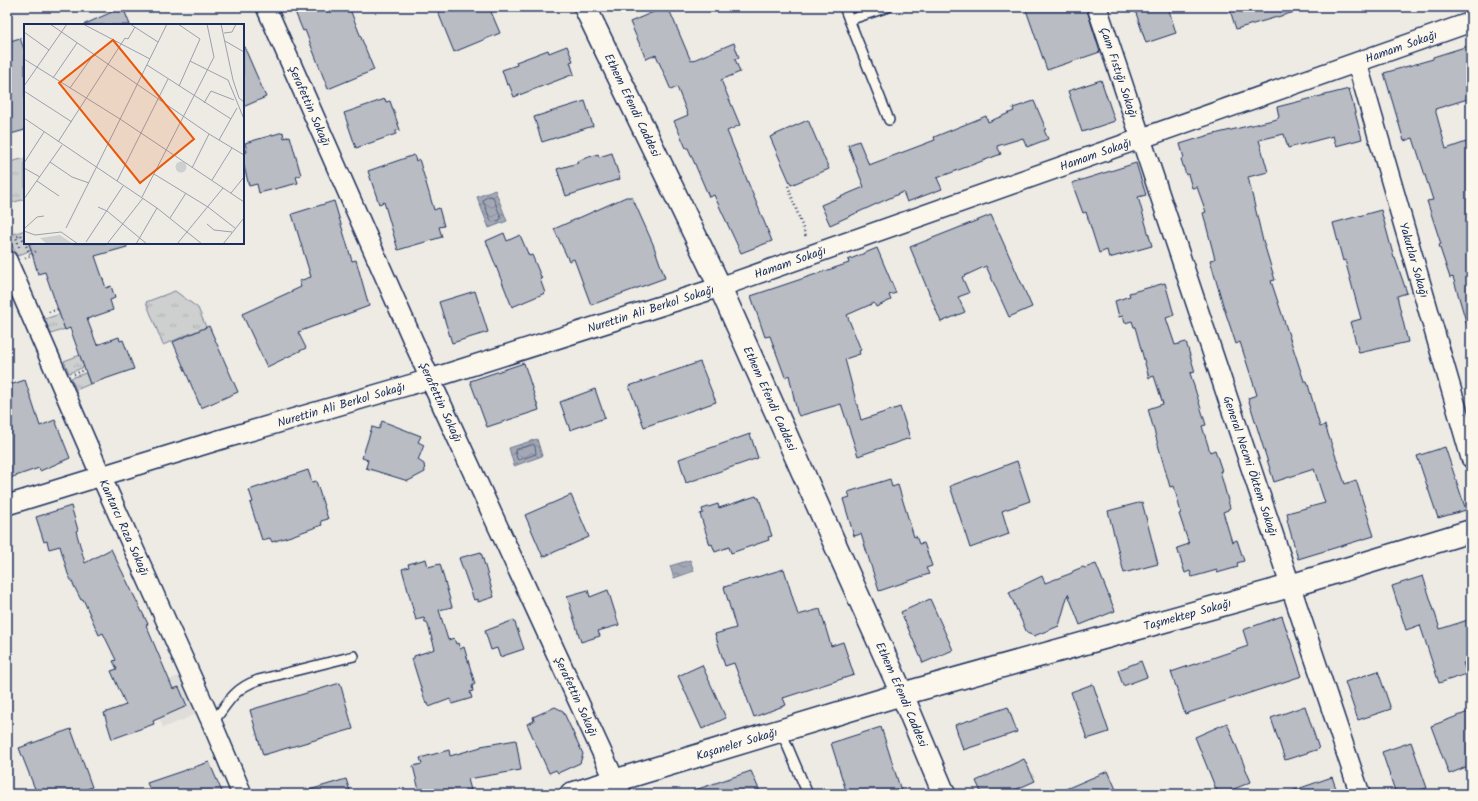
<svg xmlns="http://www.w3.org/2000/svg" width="1478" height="801" font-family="Kalam,sans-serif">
  <defs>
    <pattern id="grass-tufts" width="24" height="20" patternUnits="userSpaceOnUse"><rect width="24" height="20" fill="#cecfcf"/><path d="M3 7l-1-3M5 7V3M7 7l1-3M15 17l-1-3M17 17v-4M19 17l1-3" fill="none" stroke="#b0b2b4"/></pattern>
    <pattern id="water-waves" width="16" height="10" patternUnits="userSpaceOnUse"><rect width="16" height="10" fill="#a3a8b4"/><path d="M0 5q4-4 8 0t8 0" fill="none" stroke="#848996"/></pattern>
  </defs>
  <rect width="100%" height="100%" fill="#eeebe4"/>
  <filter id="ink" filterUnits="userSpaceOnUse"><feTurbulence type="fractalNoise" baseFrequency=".025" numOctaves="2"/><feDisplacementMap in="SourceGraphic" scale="8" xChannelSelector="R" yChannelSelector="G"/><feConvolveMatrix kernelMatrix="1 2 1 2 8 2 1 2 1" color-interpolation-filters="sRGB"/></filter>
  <g filter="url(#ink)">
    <!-- built -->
    <path fill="#deddda" d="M 184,674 L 199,713 L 163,728 L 148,688 Z"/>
    <!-- grass -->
    <g fill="url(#grass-tufts)" stroke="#747f96">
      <path d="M 25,158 L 25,199 L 7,204 L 7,163 Z"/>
      <path d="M 25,230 L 25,243 L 29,243 L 31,250 L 17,256 L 8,236 Z"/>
      <path d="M 175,291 L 198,308 L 206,327 L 163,345 L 146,302 Z"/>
      <path d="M 60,314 L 65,329 L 51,334 L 45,319 Z"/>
      <path d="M 80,355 L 84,367 L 69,373 L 64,361 Z"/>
      <path d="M 86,373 L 90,384 L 76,390 L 71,378 Z"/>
    </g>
    <!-- water -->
    <g fill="url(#water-waves)" stroke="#6d7892">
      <path d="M 495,190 L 507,221 L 489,228 L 477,197 Z"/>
      <path d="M 537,439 L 542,456 L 514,466 L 509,448 Z"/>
      <path d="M 690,560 L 694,571 L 674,578 L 670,566 Z"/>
    </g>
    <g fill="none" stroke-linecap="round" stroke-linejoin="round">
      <!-- shore -->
      <g stroke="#515f80" stroke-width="1">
        <path d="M 491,196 L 493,197 L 501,218 L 500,220 L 493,222 L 491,221 L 483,201 L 484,199 Z"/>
        <path d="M 533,445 L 535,446 L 536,454 L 519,460 L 517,459 L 515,450 Z"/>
      </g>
    </g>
    <!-- building -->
    <g fill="#b9bcc3" stroke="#1b2f5e">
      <path d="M 123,7 L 130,25 L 83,25 Z"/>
      <path d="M 293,7 L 349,7 L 374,70 L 328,89 L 305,30 L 303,31 Z"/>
      <path d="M 436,7 L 489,7 L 500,33 L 454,52 Z"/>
      <path d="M 665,7 L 668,7 L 691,61 L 734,43 L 739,58 L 735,59 L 740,72 L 721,80 L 740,125 L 727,131 L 772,241 L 741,253 L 714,195 L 709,197 L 688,148 L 686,148 L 674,121 L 688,115 L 677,87 L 671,90 L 656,55 L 646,59 L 630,22 Z"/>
      <path d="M 1025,7 L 1086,7 L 1100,52 L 1047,70 Z"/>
      <path d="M 1134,7 L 1168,7 L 1176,33 L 1146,43 Z"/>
      <path d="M 1229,7 L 1298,7 L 1298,11 L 1236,29 Z"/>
      <path d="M 20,38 L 25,52 L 25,130 L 7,135 L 7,42 Z"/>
      <path d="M 243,44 L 266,97 L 243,107 Z"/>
      <path d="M 567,46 L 573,61 L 570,62 L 574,74 L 514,97 L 509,84 L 507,85 L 502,70 L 517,65 L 516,62 L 548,50 L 549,53 Z"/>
      <path d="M 1468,46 L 1471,57 L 1471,98 L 1435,109 L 1446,149 L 1466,142 L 1471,156 L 1471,325 L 1467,325 L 1453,277 L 1450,278 L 1439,245 L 1441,244 L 1427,201 L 1433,200 L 1413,138 L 1404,141 L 1384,73 L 1433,59 L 1433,57 Z"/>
      <path d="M 1101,80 L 1115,121 L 1082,132 L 1068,91 Z"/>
      <path d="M 1349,89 L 1362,139 L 1336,146 L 1333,136 L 1288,148 L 1284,134 L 1259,140 L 1268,172 L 1248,177 L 1262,237 L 1275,280 L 1271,281 L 1304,381 L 1307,381 L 1320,427 L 1325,425 L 1345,484 L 1356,480 L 1374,536 L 1298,559 L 1287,520 L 1288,519 L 1287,513 L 1325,503 L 1314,469 L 1274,482 L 1248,398 L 1257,395 L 1240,342 L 1236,344 L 1224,308 L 1210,260 L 1215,259 L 1203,213 L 1206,212 L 1197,187 L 1192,188 L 1188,174 L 1186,175 L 1181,159 L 1184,158 L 1180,144 L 1206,136 L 1277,119 L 1279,117 L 1277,107 Z"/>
      <path d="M 385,99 L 386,102 L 390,101 L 400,130 L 396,131 L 396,134 L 356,148 L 344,113 Z"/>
      <path d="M 585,101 L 593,126 L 542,142 L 534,117 Z"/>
      <path d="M 1034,101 L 1046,129 L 1044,130 L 1048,139 L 1027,147 L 1023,138 L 997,146 L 1001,154 L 937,178 L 942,189 L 907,202 L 903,192 L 830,225 L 821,205 L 864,187 L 848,145 L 859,141 L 869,165 L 935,140 L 934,137 L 986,116 L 988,122 L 1014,111 L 1013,108 Z"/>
      <path d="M 808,120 L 829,169 L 791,185 L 770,137 Z"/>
      <path d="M 283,132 L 284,138 L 290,136 L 301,175 L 296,177 L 298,183 L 259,193 L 257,184 L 249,186 L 243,162 L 243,153 L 247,152 L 245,143 Z"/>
      <path d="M 612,153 L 620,179 L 566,196 L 557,169 L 578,163 L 577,161 L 598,154 L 599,157 Z"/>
      <path d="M 414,155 L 416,161 L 419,159 L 434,210 L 439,208 L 444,226 L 439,227 L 442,237 L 398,250 L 384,202 L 379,204 L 368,171 Z"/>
      <path d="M 1136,163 L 1146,195 L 1138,197 L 1152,246 L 1109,258 L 1107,250 L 1099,253 L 1086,212 L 1083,213 L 1072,183 Z"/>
      <path d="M 626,197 L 632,197 L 653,244 L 665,278 L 591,305 L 574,259 L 569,261 L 554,229 Z"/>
      <path d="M 334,201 L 352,261 L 356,260 L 369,306 L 298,332 L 306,348 L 267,367 L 242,314 L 301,287 L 299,281 L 311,277 L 292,214 Z"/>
      <path d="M 1381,210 L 1394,258 L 1395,258 L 1407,293 L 1397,296 L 1408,342 L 1359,353 L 1350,322 L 1361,319 L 1345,260 L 1343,261 L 1333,223 Z"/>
      <path d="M 991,215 L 1032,307 L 1009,317 L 986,266 L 962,277 L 969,293 L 958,297 L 965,312 L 941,322 L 910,247 Z"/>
      <path d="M 504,233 L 507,241 L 520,235 L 529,256 L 532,255 L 542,279 L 540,279 L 545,293 L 512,307 L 486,241 Z"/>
      <path d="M 29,243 L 126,243 L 127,247 L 95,256 L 106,288 L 111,286 L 115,298 L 110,300 L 113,310 L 87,319 L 97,345 L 119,337 L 120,341 L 123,340 L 134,369 L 90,384 L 70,328 L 65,330 L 45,272 L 38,274 Z"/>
      <path d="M 877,248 L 896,293 L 889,295 L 891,300 L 876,307 L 874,303 L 847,315 L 861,350 L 859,351 L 860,354 L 845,359 L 861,420 L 900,407 L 910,438 L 858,456 L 841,404 L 799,416 L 797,412 L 789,375 L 785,377 L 770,336 L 765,337 L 751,296 L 849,263 L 848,260 Z"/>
      <path d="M 1165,283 L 1174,315 L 1166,318 L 1175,345 L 1186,342 L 1195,372 L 1190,373 L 1206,425 L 1202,426 L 1210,452 L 1215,450 L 1222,471 L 1220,471 L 1230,508 L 1228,509 L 1228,510 L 1223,512 L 1232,542 L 1237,540 L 1244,561 L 1237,563 L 1238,567 L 1217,573 L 1217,570 L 1192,577 L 1190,571 L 1185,573 L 1177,548 L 1189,544 L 1179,514 L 1181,513 L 1174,486 L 1170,487 L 1148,409 L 1163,404 L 1154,376 L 1149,378 L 1135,327 L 1134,327 L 1132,321 L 1125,323 L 1123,316 L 1119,317 L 1115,301 L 1130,296 L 1129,293 Z"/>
      <path d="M 475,291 L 488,332 L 452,343 L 439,302 Z"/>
      <path d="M 209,326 L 238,392 L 201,408 L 173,342 Z"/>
      <path d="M 700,362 L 716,402 L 644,427 L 629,386 Z"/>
      <path d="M 524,363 L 539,410 L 487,427 L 470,381 Z"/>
      <path d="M 25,380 L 40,426 L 55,420 L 70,458 L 40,471 L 39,468 L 7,479 L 7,386 Z"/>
      <path d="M 595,389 L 605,418 L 570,430 L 560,402 Z"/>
      <path d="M 382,421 L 421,436 L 418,442 L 424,445 L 418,460 L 424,464 L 425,472 L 408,481 L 366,468 L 368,460 L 362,458 L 372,427 L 379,429 Z"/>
      <path d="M 750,434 L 758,458 L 686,483 L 679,459 Z"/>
      <path d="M 1445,447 L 1466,510 L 1438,518 L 1417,456 Z"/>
      <path d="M 1017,461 L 1030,501 L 1002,511 L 1009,534 L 970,548 L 950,486 Z"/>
      <path d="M 308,470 L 312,482 L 316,481 L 328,519 L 321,521 L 322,525 L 291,536 L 272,542 L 270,538 L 262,540 L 250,503 L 253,502 L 249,490 Z"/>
      <path d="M 890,479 L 892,487 L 898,485 L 914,537 L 916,536 L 919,544 L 924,543 L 932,566 L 926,568 L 929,574 L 879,591 L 861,534 L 854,536 L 843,499 L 850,497 L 848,492 Z"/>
      <path d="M 571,495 L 589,537 L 543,557 L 525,515 Z"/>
      <path d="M 756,496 L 757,498 L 759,498 L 772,536 L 768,537 L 769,540 L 731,553 L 729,547 L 715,552 L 712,544 L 710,545 L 700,514 L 703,513 L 702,509 L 718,504 L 719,508 Z"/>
      <path d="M 1142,502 L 1158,564 L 1124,573 L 1108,511 Z"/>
      <path d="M 71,506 L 78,530 L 76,531 L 85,563 L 111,549 L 148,624 L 146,625 L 173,689 L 179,687 L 187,706 L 153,721 L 154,724 L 112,739 L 104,713 L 126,705 L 111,671 L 117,669 L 113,661 L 116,660 L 103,633 L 99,635 L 83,599 L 81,600 L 68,574 L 60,546 L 49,549 L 47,541 L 44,542 L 36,517 Z"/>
      <path d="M 481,552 L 494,597 L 478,602 L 478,599 L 474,600 L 459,558 Z"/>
      <path d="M 426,559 L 428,567 L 440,564 L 452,607 L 439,610 L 448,640 L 454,638 L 456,644 L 458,643 L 460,649 L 464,647 L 475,684 L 472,686 L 473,691 L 470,692 L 472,698 L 452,704 L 450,699 L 429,707 L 428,703 L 426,704 L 412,659 L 414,658 L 414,656 L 435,649 L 427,622 L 425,622 L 424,618 L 416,620 L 402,569 L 409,567 L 408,564 Z"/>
      <path d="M 1096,564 L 1115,611 L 1080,625 L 1068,594 L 1059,626 L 1034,636 L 1027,633 L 1009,592 L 1042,576 L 1045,583 L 1072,573 L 1073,571 L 1083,567 L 1085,568 Z"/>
      <path d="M 784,569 L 798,615 L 820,609 L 831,646 L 843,642 L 854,675 L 783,698 L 786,705 L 754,717 L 734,663 L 725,666 L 715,634 L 736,628 L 724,587 Z"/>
      <path d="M 1423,576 L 1440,629 L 1471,619 L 1471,661 L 1463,663 L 1467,674 L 1439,683 L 1420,625 L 1406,630 L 1392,586 Z"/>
      <path d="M 588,590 L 590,597 L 608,590 L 619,625 L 598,631 L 600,636 L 581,642 L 567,596 Z"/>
      <path d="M 930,599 L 953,650 L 923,663 L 901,612 Z"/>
      <path d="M 1282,616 L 1302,676 L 1185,714 L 1171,672 L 1248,646 L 1243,630 Z"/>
      <path d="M 514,620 L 524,649 L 500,657 L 497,648 L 491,650 L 485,631 Z"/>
      <path d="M 1141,661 L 1147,677 L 1123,686 L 1118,670 Z"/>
      <path d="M 702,665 L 726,718 L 702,729 L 678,676 Z"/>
      <path d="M 1378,671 L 1391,709 L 1358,720 L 1345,682 Z"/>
      <path d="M 340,683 L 353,729 L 263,755 L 250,710 Z"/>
      <path d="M 1093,684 L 1109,732 L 1087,739 L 1071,692 Z"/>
      <path d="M 1305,706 L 1319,749 L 1285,760 L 1271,718 Z"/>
      <path d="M 555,707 L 563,711 L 583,754 L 580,763 L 558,773 L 556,770 L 549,773 L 527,724 L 534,721 L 533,717 Z"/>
      <path d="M 1008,707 L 1017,732 L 963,750 L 955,725 Z"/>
      <path d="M 1471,711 L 1471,765 L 1449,774 L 1431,726 Z"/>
      <path d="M 1227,723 L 1251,782 L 1222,794 L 1218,794 L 1195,737 Z"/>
      <path d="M 881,727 L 902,794 L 847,794 L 831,743 Z"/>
      <path d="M 71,729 L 92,787 L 74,794 L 37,794 L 19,748 Z"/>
      <path d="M 516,740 L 521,770 L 468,779 L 471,790 L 467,791 L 468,794 L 420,794 L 413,766 L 422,764 L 420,758 L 449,750 L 450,756 L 481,747 L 481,746 Z"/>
      <path d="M 1411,742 L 1427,788 L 1408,794 L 1396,794 L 1382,752 Z"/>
      <path d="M 1024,759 L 1035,781 L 1006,794 L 982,794 L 976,781 Z"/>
      <path d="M 209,762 L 223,794 L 152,794 L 147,783 Z"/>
      <path d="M 751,771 L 761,794 L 690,794 L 689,792 Z"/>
      <path d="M 1108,771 L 1118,794 L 1054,794 Z"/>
      <path d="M 1332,777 L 1338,794 L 1290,794 L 1289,792 Z"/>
      <path d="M 346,779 L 351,794 L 307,794 L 306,791 Z"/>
    </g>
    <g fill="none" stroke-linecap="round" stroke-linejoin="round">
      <defs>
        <g id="lane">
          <path d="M 844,7 L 889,120"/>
          <path d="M 849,20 L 888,7"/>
          <path d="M 212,723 C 220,714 228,700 236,693 C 242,687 250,683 258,680 L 354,656"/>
          <path d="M 781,731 L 807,792"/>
        </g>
        <g id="street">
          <path id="s1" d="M 266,7 L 430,379 L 621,794"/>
          <path id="s2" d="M 1097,7 L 1360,794"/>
          <path id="s3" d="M 1357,63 L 1471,458"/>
          <path id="s4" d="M 7,260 L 101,476 L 212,723 L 242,794"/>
          <path id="s5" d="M 7,505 L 219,440 L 430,379 L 720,287 L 1471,22"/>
        </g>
        <g id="secondary">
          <path id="s6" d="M 585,7 L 720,287 L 902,694 L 944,794"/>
          <path id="s7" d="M 571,794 L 902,694 L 1290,586 L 1471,531"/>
        </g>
      </defs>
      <!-- lane casing -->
      <use href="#lane" stroke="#1b2f5e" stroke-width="12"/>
      <!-- street casing -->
      <use href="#street" stroke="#1b2f5e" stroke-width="22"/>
      <!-- secondary casing -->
      <use href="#secondary" stroke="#1b2f5e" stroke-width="25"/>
      <!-- path -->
      <g stroke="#1b2f5e" stroke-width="2.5" stroke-dasharray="1 3" stroke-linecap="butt">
        <path d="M 788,186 L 806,237"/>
        <path d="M 19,247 L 16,237 L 21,235 L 31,256"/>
        <path d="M 25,258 L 31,256 L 36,251"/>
        <path d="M 49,312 L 58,309"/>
        <path d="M 74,374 L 85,370"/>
      </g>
      <!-- lane -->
      <use href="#lane" stroke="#fbf7ec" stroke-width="9"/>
      <!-- street -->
      <use href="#street" stroke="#fbf7ec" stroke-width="19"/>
      <!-- secondary -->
      <use href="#secondary" stroke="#fbf7ec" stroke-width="22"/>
    </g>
  </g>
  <g text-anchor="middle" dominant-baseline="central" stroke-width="3" stroke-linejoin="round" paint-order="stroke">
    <!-- street labels -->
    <g font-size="12" fill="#1b2f5e" stroke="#fbf7ec">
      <text stroke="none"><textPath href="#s5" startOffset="1468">Hamam Sokağı</textPath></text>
      <text stroke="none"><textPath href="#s2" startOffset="69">Çam Fıstığı Sokağı</textPath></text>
      <text stroke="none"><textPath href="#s1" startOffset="108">Şerafettin Sokağı</textPath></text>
      <text stroke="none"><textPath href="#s6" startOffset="109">Ethem Efendi Caddesi</textPath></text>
      <text stroke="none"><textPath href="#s5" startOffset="1144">Hamam Sokağı</textPath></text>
      <text stroke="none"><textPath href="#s3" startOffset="205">Yakutlar Sokağı</textPath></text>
      <text stroke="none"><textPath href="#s5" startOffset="820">Hamam Sokağı</textPath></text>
      <text stroke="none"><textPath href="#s5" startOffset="673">Nurettin Ali Berkol Sokağı</textPath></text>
      <text stroke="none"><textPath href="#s6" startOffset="433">Ethem Efendi Caddesi</textPath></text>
      <text stroke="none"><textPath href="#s1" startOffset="432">Şerafettin Sokağı</textPath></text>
      <text stroke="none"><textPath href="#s5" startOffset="349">Nurettin Ali Berkol Sokağı</textPath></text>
      <text stroke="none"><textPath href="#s2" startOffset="484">General Necmi Öktem Sokağı</textPath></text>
      <text stroke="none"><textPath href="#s4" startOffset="292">Kantarcı Rıza Sokağı</textPath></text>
      <text stroke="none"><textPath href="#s7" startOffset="642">Taşmektep Sokağı</textPath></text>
      <text stroke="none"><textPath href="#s6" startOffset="757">Ethem Efendi Caddesi</textPath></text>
      <text stroke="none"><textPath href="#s1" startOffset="756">Şerafettin Sokağı</textPath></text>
      <text stroke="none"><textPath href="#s7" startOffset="173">Kaşaneler Sokağı</textPath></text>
    </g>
  </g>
  <!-- overview -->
  <g transform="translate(24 24)">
    <rect width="220" height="220" fill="#eeebe4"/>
    <path d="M151.5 143a5.5 5.5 0 1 1 11 0a5.5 5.5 0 1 1-11 0ZM 36,211 L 49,220 L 23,220 L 16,214 Z" fill="#cecfcf"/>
    <path fill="none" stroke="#9aa0ae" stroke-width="1" d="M 26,0 L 185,110 L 220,131M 59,0 L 126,35M 106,0 L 134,18M 154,0 L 176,15 L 155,62M 197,0 L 209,56 L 215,74 L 220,78M 0,8 L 25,26M 200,9 L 208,8 L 212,0M 201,17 L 220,28M 0,35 L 96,95 L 220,178M 166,37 L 204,56 L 220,95M 123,41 L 207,95M 29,54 L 53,19M 0,62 L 43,0M 46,64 L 70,30M 0,67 L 48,98M 180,79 L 187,67 L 210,76M 0,94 L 133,184 L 178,220M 195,116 L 213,84M 34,118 L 101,14 L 104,15 L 111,3M 26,138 L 48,153 L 65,159M 0,139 L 20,108M 0,144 L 16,153M 72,144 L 143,0M 168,144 L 185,110M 130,150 L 184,183 L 211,204M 188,156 L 208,124M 13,157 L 35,172M 93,157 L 144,55M 207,169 L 220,153M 118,173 L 190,33 L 183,0M 0,175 L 38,121M 74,183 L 83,187 L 123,220M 146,194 L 162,169M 183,200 L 190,206 L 208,208M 42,204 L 72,144M 0,205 L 13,193 L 20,192M 0,207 L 11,211 L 37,208 L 54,220M 62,218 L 99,162M 83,220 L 119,174M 112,220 L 133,184M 153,220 L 199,164M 199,220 L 220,194"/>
    <path fill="#e8590c" fill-opacity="0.15" stroke="#e8590c" stroke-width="2" d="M 89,16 L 170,115 L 116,159 L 35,59 Z"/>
    <rect width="220" height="220" fill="none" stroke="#1b2f5e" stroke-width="2"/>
  </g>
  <!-- margin -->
  <rect width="1478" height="801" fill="none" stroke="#fbf7ec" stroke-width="24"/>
  <rect x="12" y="12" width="1454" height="777" fill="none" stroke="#1b2f5e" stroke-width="1.5" filter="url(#ink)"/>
</svg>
